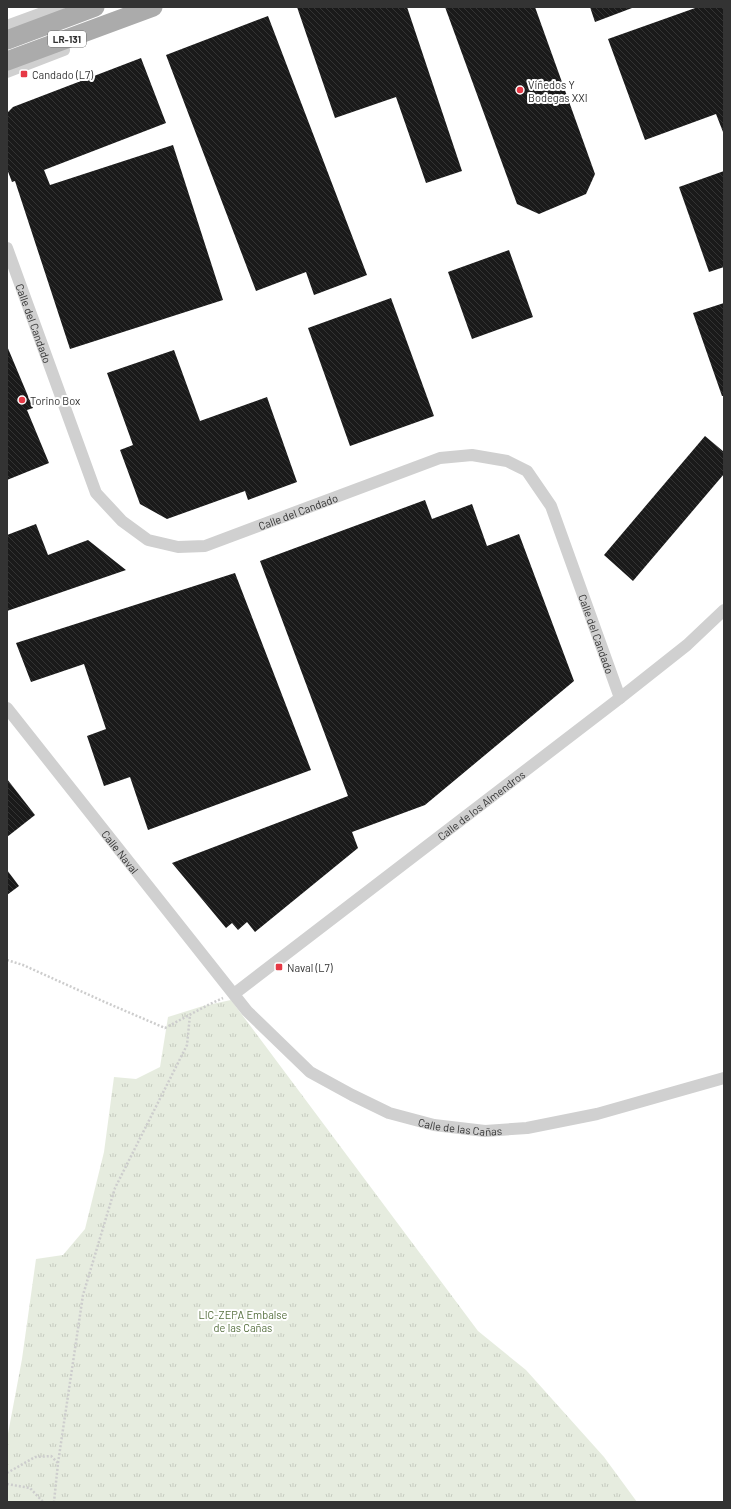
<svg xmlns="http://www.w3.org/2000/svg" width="731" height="1509" font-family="Barlow,sans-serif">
  <defs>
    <pattern id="park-tufts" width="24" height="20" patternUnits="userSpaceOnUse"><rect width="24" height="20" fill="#e6ecdf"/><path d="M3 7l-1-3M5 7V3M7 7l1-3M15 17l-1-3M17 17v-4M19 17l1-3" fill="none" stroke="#c6cbc0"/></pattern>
    <pattern id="building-back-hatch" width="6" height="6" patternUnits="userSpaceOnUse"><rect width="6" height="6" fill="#1a1a1a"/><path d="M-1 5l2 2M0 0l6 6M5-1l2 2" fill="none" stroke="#333"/></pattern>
  </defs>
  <rect width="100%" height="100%" fill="#fff"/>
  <!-- park -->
  <path fill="url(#park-tufts)" d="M 231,1000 L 478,1331 L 526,1370 L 604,1457 L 637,1502 L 7,1502 L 7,1439 L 22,1359 L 36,1259 L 63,1255 L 85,1229 L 104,1152 L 114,1077 L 136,1079 L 160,1067 L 168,1017 L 203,1006 Z"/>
  <!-- building -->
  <g fill="url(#building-back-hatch)">
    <path d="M 297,7 L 407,7 L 462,171 L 426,183 L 396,97 L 335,118 Z"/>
    <path d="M 445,7 L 535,7 L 595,174 L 586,194 L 539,214 L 517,204 Z"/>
    <path d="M 590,7 L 632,7 L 632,8 L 595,22 Z"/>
    <path d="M 698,7 L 724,7 L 724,132 L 723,132 L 716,114 L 645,140 L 608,39 Z"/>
    <path d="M 268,16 L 367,275 L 314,295 L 306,272 L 256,291 L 166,55 Z"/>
    <path d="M 141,58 L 166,123 L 44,170 L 50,185 L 173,145 L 223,300 L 70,349 L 15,181 L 12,182 L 7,169 L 7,113 L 13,107 Z"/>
    <path d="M 724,171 L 724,267 L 709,272 L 679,187 Z"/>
    <path d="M 509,250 L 533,317 L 472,339 L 448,272 Z"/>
    <path d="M 391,298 L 434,416 L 350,446 L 308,328 Z"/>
    <path d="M 724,303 L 724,396 L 722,396 L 693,313 Z"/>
    <path d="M 7,346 L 33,408 L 27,410 L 49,463 L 7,480 Z"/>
    <path d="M 174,350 L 200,421 L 267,397 L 297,482 L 248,500 L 245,491 L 167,519 L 140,504 L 120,450 L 133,445 L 107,373 Z"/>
    <path d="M 705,436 L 724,452 L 724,474 L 633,581 L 604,555 Z"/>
    <path d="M 425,500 L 432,519 L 472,504 L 487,546 L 519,534 L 574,681 L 425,805 L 352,832 L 358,848 L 255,932 L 247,922 L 238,930 L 232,923 L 226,928 L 172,863 L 348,796 L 260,561 Z"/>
    <path d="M 36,524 L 48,555 L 88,540 L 126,570 L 7,611 L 7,535 Z"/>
    <path d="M 235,573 L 311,770 L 148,830 L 130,777 L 104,786 L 87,736 L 106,729 L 84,664 L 31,682 L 16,643 Z"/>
    <path d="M 7,779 L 35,815 L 7,837 Z"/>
    <path d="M 7,870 L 19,886 L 7,895 Z"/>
  </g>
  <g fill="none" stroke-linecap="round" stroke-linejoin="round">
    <!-- path -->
    <g stroke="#cdcdcd" stroke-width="2.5" stroke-dasharray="2 2" stroke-linecap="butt">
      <path d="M 7,960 L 23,965 L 107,1003 L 165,1028 L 208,1005 L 223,998"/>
      <path d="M 58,1463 L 83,1295 L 115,1188 L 187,1045 L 190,1015"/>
      <path d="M 7,1473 L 35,1457 L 51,1456 L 58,1463 L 54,1502"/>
      <path d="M 7,1484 L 30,1488 L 43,1502"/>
    </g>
    <!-- street -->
    <g stroke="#d0d0d0" stroke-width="12">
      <path d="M 7,26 L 59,7"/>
      <path d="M 7,72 L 64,50"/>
      <path id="s1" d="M 7,248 L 96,493 L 122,521 L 148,540 L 178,547 L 205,546 L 440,458 L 472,455 L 507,461 L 527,471 L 551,506 L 620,698"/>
      <path id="s2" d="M 7,708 L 247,1011 L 310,1072 L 352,1095 L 389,1113 L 434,1125 L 485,1131 L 527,1128 L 597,1114 L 724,1078"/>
      <path id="s3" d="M 234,994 L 620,698 L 687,645 L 724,610"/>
    </g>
    <!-- primary -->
    <g stroke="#ababab" stroke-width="19">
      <path d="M 7,40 L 95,7"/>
      <path d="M 7,61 L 153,7"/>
    </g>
  </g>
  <!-- markers -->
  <g fill="#e63946" stroke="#fff" stroke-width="1.5">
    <rect x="20" y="70" width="8" height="8" rx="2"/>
    <circle cx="520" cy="90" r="4"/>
    <circle cx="22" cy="400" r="4"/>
    <rect x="275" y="963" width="8" height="8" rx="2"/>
  </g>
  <g text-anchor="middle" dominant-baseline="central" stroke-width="4" stroke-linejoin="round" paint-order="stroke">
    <!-- shield labels -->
    <rect fill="#fff" stroke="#707070" stroke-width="1" x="48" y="31" width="38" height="16" rx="3"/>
    <g font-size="10" font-weight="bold" fill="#333">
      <text x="67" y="39">LR-131</text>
    </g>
    <!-- poi labels -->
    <g font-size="11" fill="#333" stroke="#fff" text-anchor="start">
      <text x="32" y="74">Candado (L7)</text>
      <text x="528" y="84">Viñedos Y<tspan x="528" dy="13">Bodegas XXI</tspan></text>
      <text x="30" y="400">Torino Box</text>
      <text x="287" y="967">Naval (L7)</text>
    </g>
    <!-- street labels -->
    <g font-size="11" fill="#333" stroke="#fff">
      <text stroke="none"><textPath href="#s1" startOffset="80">Calle del Candado</textPath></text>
      <text stroke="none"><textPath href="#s1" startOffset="488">Calle del Candado</textPath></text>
      <text stroke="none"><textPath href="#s1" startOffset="908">Calle del Candado</textPath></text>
      <text stroke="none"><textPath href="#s3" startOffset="311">Calle de los Almendros</textPath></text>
      <text stroke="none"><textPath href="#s2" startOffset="183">Calle Naval</textPath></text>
      <text stroke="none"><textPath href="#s2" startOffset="636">Calle de las Cañas</textPath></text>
    </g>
    <!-- park labels -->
    <g font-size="11" fill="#56703f" stroke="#fff">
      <text x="243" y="1314">LIC-ZEPA Embalse<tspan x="243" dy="13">de las Cañas</tspan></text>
    </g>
  </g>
  <!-- border -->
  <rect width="731" height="1509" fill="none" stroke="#333333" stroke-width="16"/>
</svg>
